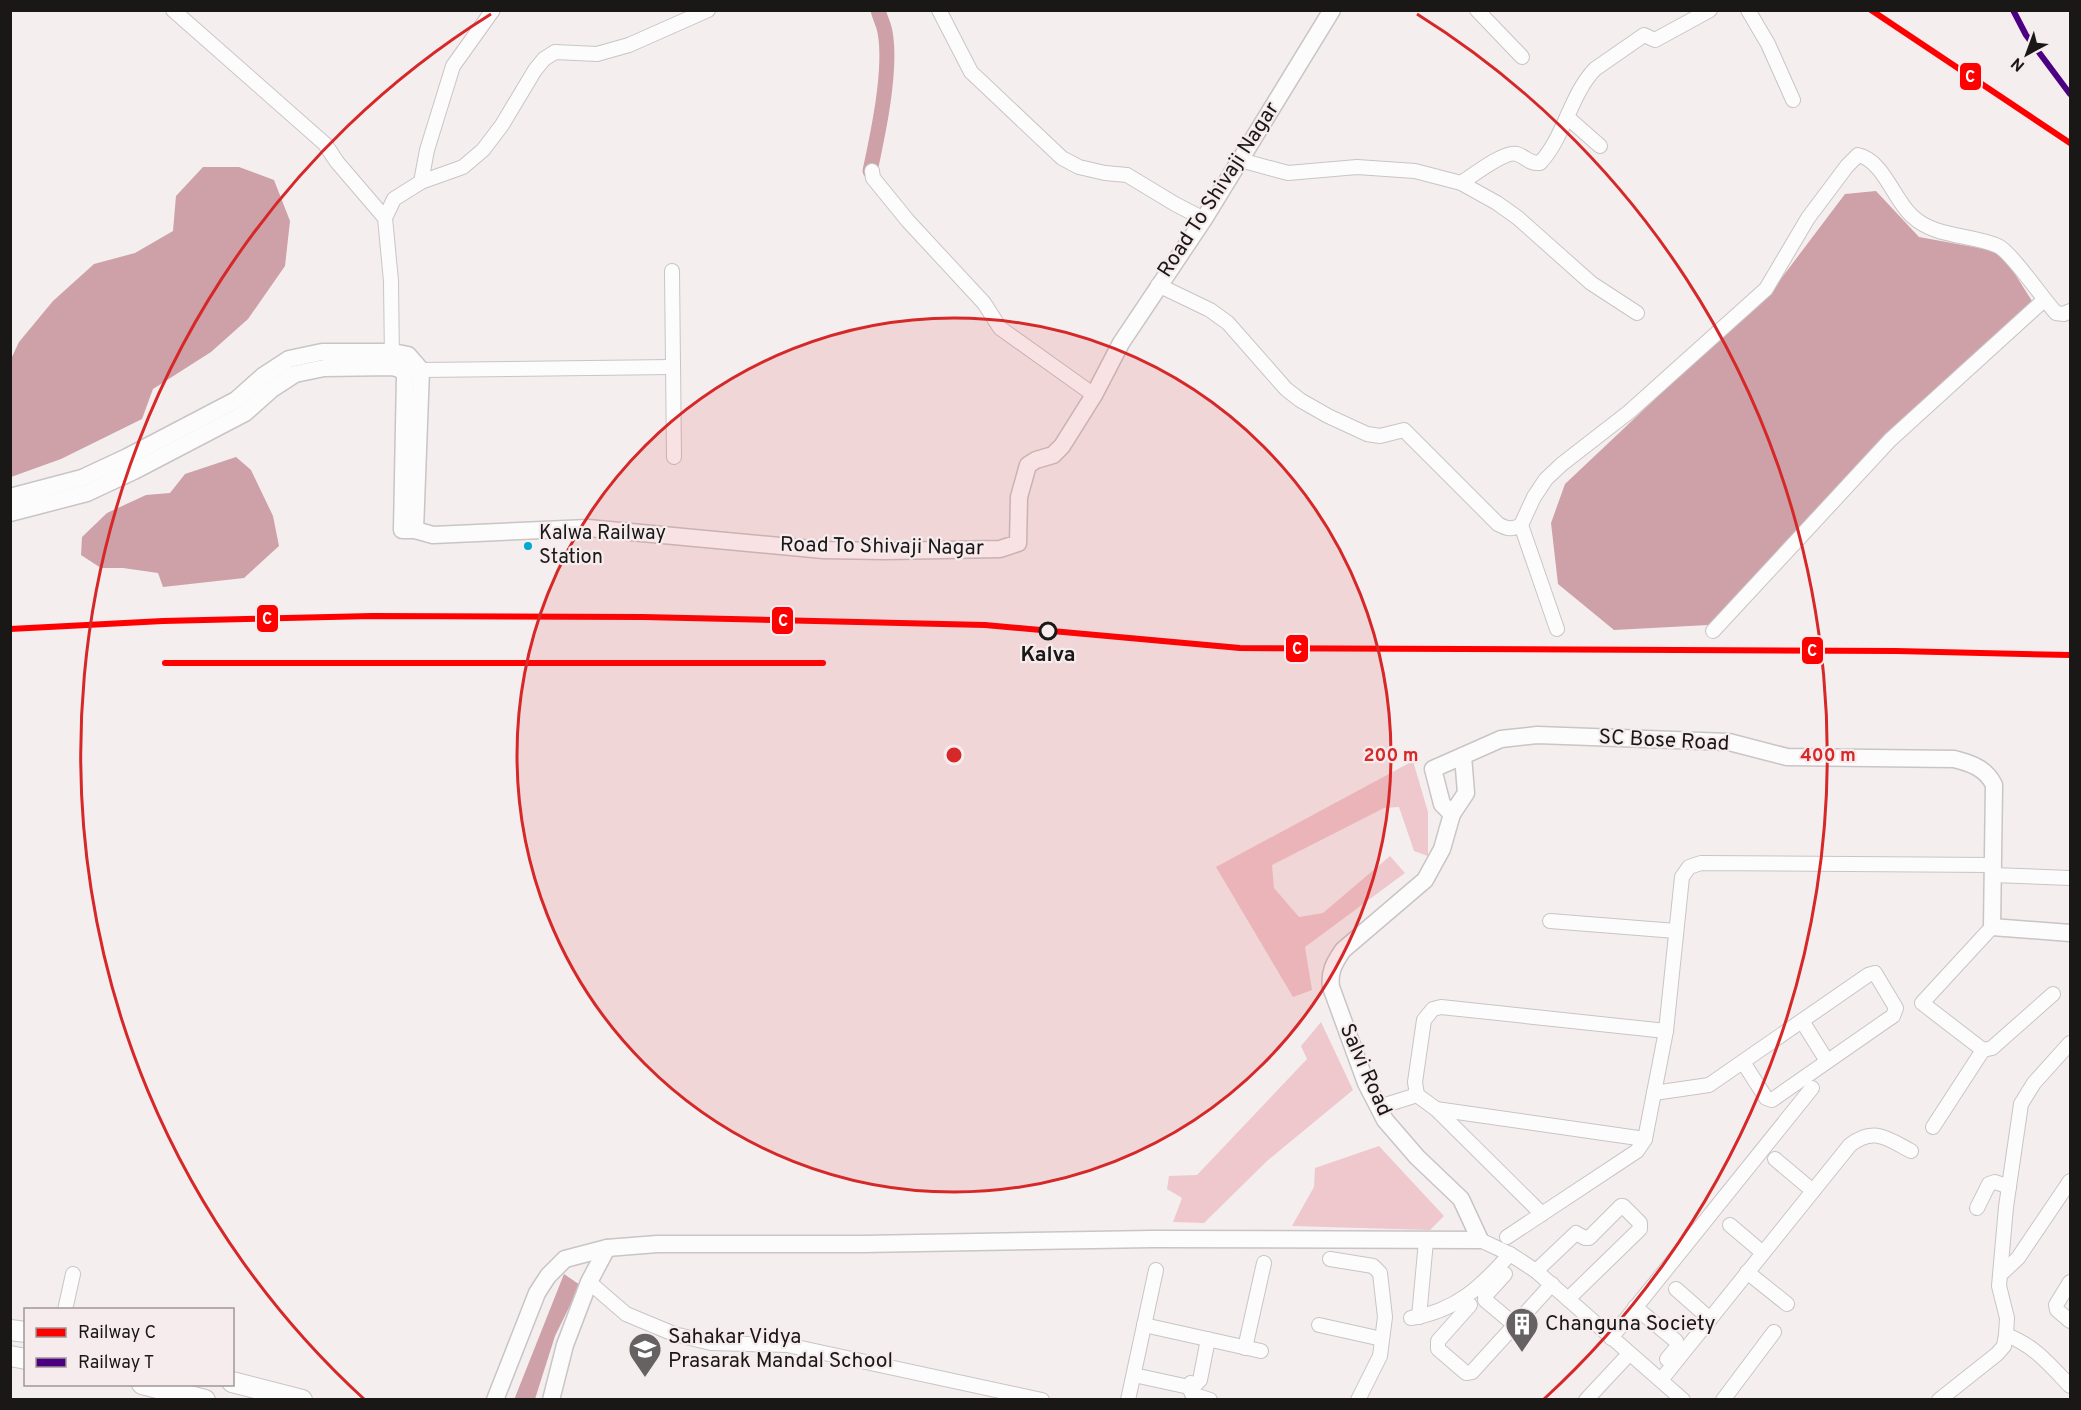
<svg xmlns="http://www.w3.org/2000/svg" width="2081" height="1410" font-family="Overpass,sans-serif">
  <rect width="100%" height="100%" fill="#f4eeef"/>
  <!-- green -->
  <g fill="#eec8cd">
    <path d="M 1413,761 L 1428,812 L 1428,856 L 1414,851 L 1399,807 L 1384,808 L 1272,865 L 1274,888 L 1299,917 L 1323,913 L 1390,856 L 1405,873 L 1305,947 L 1312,990 L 1293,997 L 1216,867 Z"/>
    <path d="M 1321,1022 L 1353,1090 L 1267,1161 L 1204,1223 L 1173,1222 L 1182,1198 L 1167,1189 L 1169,1176 L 1197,1175 L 1307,1059 L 1301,1046 Z"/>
    <path d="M 1379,1146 L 1444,1216 L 1430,1230 L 1292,1226 L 1314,1187 L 1315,1168 Z"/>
  </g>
  <!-- water -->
  <g fill="#cea0a7">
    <path d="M 203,167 L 239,167 L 274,180 L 290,221 L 285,266 L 248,319 L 211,352 L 153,389 L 142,419 L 61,459 L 11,477 L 11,359 L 19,342 L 53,301 L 94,264 L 135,253 L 173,231 L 176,196 Z"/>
    <path d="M 1876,191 L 1919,237 L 2001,252 L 2032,301 L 1708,625 L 1614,630 L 1558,584 L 1551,523 L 1565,484 L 1777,284 L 1845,194 Z"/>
    <path d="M 236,457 L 251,470 L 273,516 L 279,546 L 244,578 L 163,587 L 158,573 L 123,568 L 101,568 L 81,555 L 82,537 L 107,513 L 146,495 L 170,493 L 185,474 Z"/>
    <path d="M 564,1274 L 580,1285 L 555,1336 L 535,1399 L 514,1400 Z"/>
  </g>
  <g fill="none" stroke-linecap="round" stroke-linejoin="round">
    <!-- canal -->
    <path stroke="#cea0a7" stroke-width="15" d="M 870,171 C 878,134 892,69 885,32 C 884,25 880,18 878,10"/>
    <defs>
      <g id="minor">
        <path d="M 173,10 L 325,144 L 337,162 L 385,218 L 391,281 L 392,362"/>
        <path d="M 939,10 L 971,72 L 1062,158 L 1079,167 L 1105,173 L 1127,175 L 1175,204 L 1204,219"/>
        <path d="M 1477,10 L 1522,57"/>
        <path d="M 1748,10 L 1768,44 L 1793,100"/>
        <path d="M 1567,117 L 1600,146"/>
        <path d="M 1240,160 L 1288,173 L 1357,167 L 1415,171 L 1461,183 L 1497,203 L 1518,218 L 1591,283 L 1637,313"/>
        <path d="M 872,171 L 873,178 L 908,221 L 984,303 L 1000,328 L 1094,395"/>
        <path d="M 421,182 L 463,167 L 483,150 L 502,125 L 535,70 L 544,59 L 555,52 L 597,54 L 629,45 L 708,10"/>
        <path d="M 1461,183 C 1472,176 1505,150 1517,154 C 1526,157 1529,164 1540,163 C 1565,136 1570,95 1595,69 L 1644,35 L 1655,40 L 1710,10"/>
        <path d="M 385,218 L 394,199 L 421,182 L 427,150 L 453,66 L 493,10"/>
        <path d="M 672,271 L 674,457"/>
        <path d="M 1158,285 L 1210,310 L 1228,323 L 1286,389 L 1300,400 L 1328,416 L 1367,434 L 1380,436 L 1404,430 L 1498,524 C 1507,529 1512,530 1521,525 L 1534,497 L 1546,479 L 1562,464 L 1629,412 L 1766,289 L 1808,218 L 1847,166 L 1858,155 C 1883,160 1894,200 1912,216 C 1935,238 1971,234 1998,246 C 2011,252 2043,299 2056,313 L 2064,314 L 2070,311"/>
        <path d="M 413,373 L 421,370 L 672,367"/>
        <path d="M 1521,525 L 1557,629"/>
        <path d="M 1713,631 L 1890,440 L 2044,300"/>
        <path d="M 1993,875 L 2070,878"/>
        <path d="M 1550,921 L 1676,931"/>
        <path d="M 1802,1021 L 1827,1061"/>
        <path d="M 1983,1050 L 1922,1003 L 1992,927"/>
        <path d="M 1654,1093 L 1709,1085 L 1868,975 L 1875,973 L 1896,1008 L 1893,1016 L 1887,1020 L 1772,1100 L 1766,1098 L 1743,1062"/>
        <path d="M 1379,1107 L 1417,1095"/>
        <path d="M 1436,1109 L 1645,1139"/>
        <path d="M 1933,1127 L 1983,1050 L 1992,1048 L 2053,994"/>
        <path d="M 1775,1159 L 1813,1191"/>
        <path d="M 1977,1208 L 1989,1184 L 1995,1182 L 2009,1187"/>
        <path d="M 1542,1214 L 1436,1109 L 1417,1095 L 1415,1082 L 1424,1020 L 1433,1009 L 1441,1007 L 1666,1031 L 1682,877 L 1689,867 L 1701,863 L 1993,865"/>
        <path d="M 1730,1225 L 1763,1253"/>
        <path d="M 1507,1237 L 1637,1151 L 1645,1139 L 1666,1031"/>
        <path d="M 1480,1240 L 1510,1254 L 1536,1271 L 1683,1400"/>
        <path d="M 1330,1259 L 1373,1266 L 1380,1273 L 1385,1317 L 1380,1356 L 1358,1400"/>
        <path d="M 1536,1271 L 1576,1233 L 1585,1238 L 1589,1238 L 1621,1206 L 1623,1206 L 1640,1223 L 1640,1229 L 1568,1299"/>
        <path d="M 1747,1272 L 1787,1304"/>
        <path d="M 1505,1274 L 1485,1296 L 1485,1300 L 1515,1325"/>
        <path d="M 2001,1274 L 2018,1258 L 2070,1181"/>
        <path d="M 589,1282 L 626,1314 L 674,1334 L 711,1343 L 787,1345 L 1042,1400"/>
        <path d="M 2070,1282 L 2056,1305 L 2057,1310 L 2070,1321"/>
        <path d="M 1676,1289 L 1710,1319"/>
        <path d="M 1470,1305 L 1438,1341 L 1438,1349 L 1466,1373 L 1472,1372 L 1552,1284"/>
        <path d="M 1635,1307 L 1676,1341 L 1677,1347 L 1667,1359"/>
        <path d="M 65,1310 L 73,1274"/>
        <path d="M 1419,1317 L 1426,1241"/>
        <path d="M 1411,1318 C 1456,1311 1481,1287 1510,1254"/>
        <path d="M 1144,1325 L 1261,1351"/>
        <path d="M 1319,1325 L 1382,1339"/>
        <path d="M 2006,1335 C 2034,1345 2050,1365 2070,1386"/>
        <path d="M 1611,1338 L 1812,1088"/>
        <path d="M 1245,1348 L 1264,1263"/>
        <path d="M 1134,1375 L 1189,1387 L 1192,1394 L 1210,1400"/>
        <path d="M 1661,1380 L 1850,1145 C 1874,1126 1888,1139 1911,1151"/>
        <path d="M 1189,1387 L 1191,1383 L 1196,1384 L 1200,1380 L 1208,1339"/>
        <path d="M 1128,1400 L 1156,1270"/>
        <path d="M 1586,1400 L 1629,1354"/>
        <path d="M 1723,1400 L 1774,1332"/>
        <path d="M 1939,1400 L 1997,1354 L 2004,1346 L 2006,1335 L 2007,1318 L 1999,1286 L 2006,1207 L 2021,1104 L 2034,1083 L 2070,1043"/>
      </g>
      <g id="tertiary">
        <path d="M 10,497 L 82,478 L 127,457 L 236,400 L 263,376 L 289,359 L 322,352 L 393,352 L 408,355 L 421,370 L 415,530"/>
        <path d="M 10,513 L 87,493 L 134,471 L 245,413 L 272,389 L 295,374 L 324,368 L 392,367 L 400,369 L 405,375 L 402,530 L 415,530 L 433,535 L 588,528 L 823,550 L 885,551 L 1000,549 L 1018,543 L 1019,497 L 1028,465 L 1036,460 L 1053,455 L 1062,446 L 1094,395 L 1121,343 L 1204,219 L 1332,10"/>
        <path d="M 1452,814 L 1466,793 L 1463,756"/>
        <path d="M 495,1400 L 537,1293 L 548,1276 L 565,1259 L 607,1248 L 657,1244 L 863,1244 L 1152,1239 L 1480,1240 L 1461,1199 L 1417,1157 L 1385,1120 L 1366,1083 L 1331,987 C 1329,972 1334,963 1343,950 L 1425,880 L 1442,849 L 1452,814 L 1442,804 L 1433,769 L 1501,739 L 1537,735 L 1729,742 L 1787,757 L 1954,759 C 1970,763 1986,768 1994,785 L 1992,927 L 2070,933"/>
        <path d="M 551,1400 L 565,1345 L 589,1282 L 607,1248"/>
      </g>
      <g id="secondary">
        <path d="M 10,1330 L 26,1332"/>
        <path d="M 10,1356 L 26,1359"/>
        <path d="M 232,1382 L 302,1400"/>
        <path d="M 142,1384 L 205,1400"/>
      </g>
    </defs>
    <!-- minor casing -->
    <use href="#minor" stroke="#c9c4c5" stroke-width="16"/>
    <!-- tertiary casing -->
    <use href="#tertiary" stroke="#c9c4c5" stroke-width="19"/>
    <!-- secondary casing -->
    <use href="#secondary" stroke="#c9c4c5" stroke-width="22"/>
    <!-- minor -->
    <use href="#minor" stroke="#fdfcfd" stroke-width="14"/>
    <!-- tertiary -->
    <use href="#tertiary" stroke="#fdfcfd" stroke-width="16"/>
    <!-- secondary -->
    <use href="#secondary" stroke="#fdfcfd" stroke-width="20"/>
    <defs>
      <g id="rail-1">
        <path d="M 1871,10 L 2070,143"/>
        <path d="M 10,629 L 163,621 L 372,616 L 643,617 L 985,625 L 1240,648 L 1896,651 L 2070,655"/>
        <path d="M 165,663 L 823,663"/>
      </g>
      <path id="rail-2" d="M 2013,10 L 2026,35 L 2070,94"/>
    </defs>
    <!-- rail-1 casing -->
    <use href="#rail-1" stroke="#f6ecee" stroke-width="10"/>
    <!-- rail-2 casing -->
    <use href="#rail-2" stroke="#f6ecee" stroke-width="10"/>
    <!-- rail-1 -->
    <use href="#rail-1" stroke="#f00" stroke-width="6"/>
    <!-- rail-2 -->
    <use href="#rail-2" stroke="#4b0082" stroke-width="6"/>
  </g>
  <!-- distance rings -->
  <circle cx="954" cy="755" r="437" fill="#d62828" fill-opacity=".12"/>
  <g fill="none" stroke="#d62828" stroke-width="3">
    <circle cx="954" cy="755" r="437"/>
    <path d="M364 1399A874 874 0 0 1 491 14M1417 14A874 874 0 0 1 1544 1399"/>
  </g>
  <!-- icons -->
  <defs>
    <symbol id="building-pin" viewBox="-11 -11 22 30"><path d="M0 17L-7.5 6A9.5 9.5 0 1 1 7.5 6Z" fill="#666263" stroke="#f6ecee"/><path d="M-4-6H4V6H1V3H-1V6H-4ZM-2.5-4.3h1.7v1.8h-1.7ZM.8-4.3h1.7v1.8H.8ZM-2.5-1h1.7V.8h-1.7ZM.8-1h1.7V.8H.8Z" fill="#fff"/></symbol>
    <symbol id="school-pin" viewBox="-11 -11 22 30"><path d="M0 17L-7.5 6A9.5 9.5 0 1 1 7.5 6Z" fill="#666263" stroke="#f6ecee"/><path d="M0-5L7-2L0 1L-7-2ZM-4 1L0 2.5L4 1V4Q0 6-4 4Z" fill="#fff"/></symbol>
  </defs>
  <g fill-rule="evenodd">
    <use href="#building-pin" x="1503" y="1305" width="38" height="52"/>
    <use href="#school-pin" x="626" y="1330" width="38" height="52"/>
  </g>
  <!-- markers -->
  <circle fill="#00a9ce" stroke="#f6ecee" stroke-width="2" cx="528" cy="546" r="5"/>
  <circle fill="#f6ecee" stroke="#1a1717" stroke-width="3" cx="1048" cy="631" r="8"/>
  <g text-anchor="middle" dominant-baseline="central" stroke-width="4.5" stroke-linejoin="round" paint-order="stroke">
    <!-- bus labels -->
    <g font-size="20" fill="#1a1717" stroke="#f6ecee" text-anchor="start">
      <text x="539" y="534">Kalwa Railway<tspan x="539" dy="24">Station</tspan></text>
    </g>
    <!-- street labels -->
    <g font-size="21" fill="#1a1717" stroke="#f6ecee">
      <text transform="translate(1219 190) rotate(-57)">Road To Shivaji Nagar</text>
      <text transform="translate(882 547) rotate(1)">Road To Shivaji Nagar</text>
      <text transform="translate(1664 741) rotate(3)">SC Bose Road</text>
      <text transform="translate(1365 1070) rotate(66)">Salvi Road</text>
    </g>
    <!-- stop labels -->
    <g font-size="21" font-weight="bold" fill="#1a1717" stroke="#f6ecee">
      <text x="1048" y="655">Kalva</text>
    </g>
    <!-- poi labels -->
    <g font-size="21" fill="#1a1717" stroke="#f6ecee" text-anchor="start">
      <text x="1545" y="1324">Changuna Society</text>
      <text x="668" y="1337">Sahakar Vidya<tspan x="668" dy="24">Prasarak Mandal School</tspan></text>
    </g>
  </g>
  <circle cx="954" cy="755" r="9" fill="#d62828" stroke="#f6ecee" stroke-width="3"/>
  <g font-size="18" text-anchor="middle" font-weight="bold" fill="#d62828" stroke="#f6ecee" stroke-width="4.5" stroke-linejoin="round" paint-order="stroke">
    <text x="1391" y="761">200 m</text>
    <text x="1828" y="761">400 m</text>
  </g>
  <g stroke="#f6ecee" stroke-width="2">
    <rect x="1959" y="62" width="23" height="29" rx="6" fill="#f00"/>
    <rect x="256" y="604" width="23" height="29" rx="6" fill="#f00"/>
    <rect x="771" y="606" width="23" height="29" rx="6" fill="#f00"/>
    <rect x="1285" y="634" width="24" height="29" rx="6" fill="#f00"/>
    <rect x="1801" y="636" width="23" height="29" rx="6" fill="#f00"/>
  </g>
  <g font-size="16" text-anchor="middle" font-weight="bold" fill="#fff">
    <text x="1970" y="82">C</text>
    <text x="267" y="624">C</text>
    <text x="783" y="626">C</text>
    <text x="1297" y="654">C</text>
    <text x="1812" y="656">C</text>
  </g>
  <!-- border -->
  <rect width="2081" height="1410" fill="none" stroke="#1a1717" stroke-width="24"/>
  <!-- legend -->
  <rect x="24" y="1308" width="210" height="78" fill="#f6ecee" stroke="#9e9798" stroke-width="1.5"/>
  <rect x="36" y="1328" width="30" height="9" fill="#ff0000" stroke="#9e9798" stroke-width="1.5"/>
  <text x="78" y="1338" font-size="18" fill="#1a1717">Railway C</text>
  <rect x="36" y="1358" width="30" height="9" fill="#4b0082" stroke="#9e9798" stroke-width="1.5"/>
  <text x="78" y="1368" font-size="18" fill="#1a1717">Railway T</text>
  <!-- north arrow -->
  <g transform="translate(2027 54) rotate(221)" stroke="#f6ecee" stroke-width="4.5" paint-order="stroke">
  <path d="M0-4.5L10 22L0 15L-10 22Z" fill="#1a1717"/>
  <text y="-9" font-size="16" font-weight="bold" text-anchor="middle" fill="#1a1717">N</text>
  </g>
</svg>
